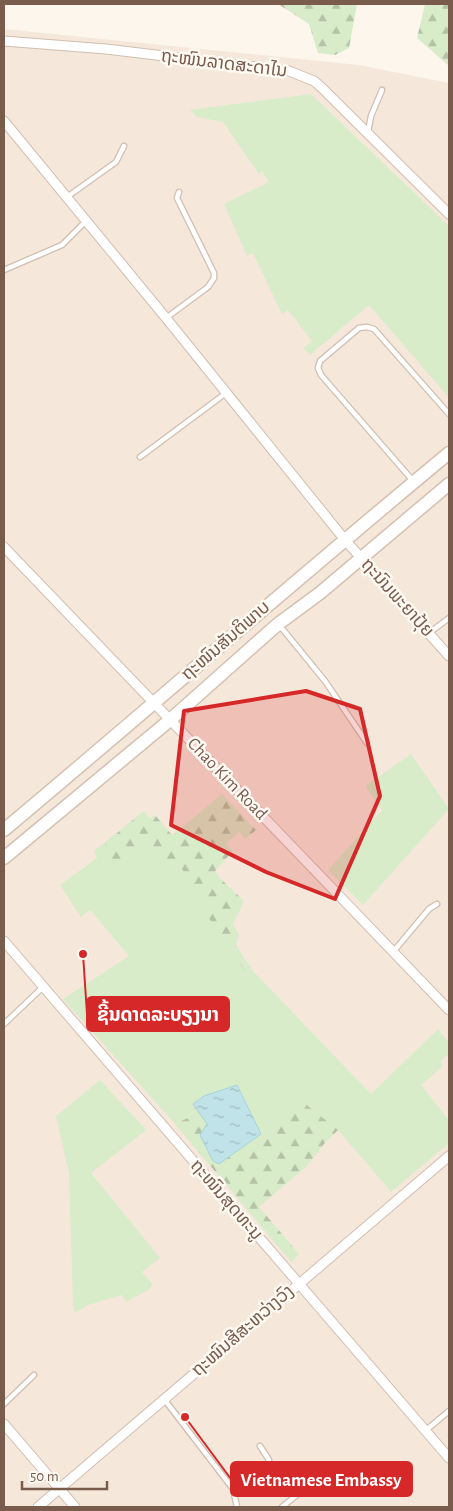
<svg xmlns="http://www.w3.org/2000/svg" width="453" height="1511" font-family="'Alegreya Sans','Noto Sans Lao',sans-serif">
  <defs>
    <pattern id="forest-firs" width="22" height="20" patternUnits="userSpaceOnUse" patternTransform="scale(1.25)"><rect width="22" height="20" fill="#d8ecc9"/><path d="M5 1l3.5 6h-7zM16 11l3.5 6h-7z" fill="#b4c2a5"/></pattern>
    <pattern id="water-ripples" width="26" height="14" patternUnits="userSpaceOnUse" patternTransform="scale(1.25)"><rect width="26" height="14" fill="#bfe3e8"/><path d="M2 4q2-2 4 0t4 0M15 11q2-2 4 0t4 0" fill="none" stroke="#a0bbbe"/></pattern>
  </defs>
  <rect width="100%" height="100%" fill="#fdf6ec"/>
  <!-- residential -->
  <path fill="#f5e8da" d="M 4,29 L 359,65 L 449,83 L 449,1507 L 4,1507 Z"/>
  <!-- grass -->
  <g fill="#d8ecc9">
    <path d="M 311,94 L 449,226 L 449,398 L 369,305 L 310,355 L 303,348 L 312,341 L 288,310 L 282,314 L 253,253 L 247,256 L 224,204 L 269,182 L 262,171 L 259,174 L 223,122 L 197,117 L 190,110 Z"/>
    <path d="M 411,754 L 449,809 L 363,905 L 328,870 L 382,810 L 365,786 Z"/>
    <path d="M 144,811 L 150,819 L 155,815 L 172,835 L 248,976 L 253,971 L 371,1094 L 438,1029 L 449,1043 L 449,1054 L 441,1061 L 442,1067 L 421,1085 L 449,1120 L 449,1143 L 391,1192 L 338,1130 L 303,1102 L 261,1134 L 237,1085 L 194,1115 L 175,1124 L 63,999 L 129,956 L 90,910 L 81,917 L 60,885 L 97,858 L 94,851 Z"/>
    <path d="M 100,1080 L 146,1130 L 91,1173 L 160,1258 L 142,1272 L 153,1285 L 150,1287 L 150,1289 L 126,1302 L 122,1295 L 88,1305 L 75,1313 L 73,1306 L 69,1173 L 56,1116 Z"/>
  </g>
  <!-- forest -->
  <g fill="url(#forest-firs)">
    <path d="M 278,4 L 357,4 L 349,48 L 335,55 L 318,53 L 309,24 Z"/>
    <path d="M 425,4 L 449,4 L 449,66 L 417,38 Z"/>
    <path d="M 222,794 L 256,830 L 245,839 L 239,832 L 226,844 L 233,851 L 215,871 L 223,881 L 244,901 L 233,925 L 239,934 L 236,945 L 253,971 L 248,976 L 206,914 L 209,911 L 177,861 L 156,857 L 146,846 L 133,850 C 131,861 127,866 115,869 L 105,843 L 144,811 L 150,819 L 155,815 L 171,834 L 174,834 Z"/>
    <path d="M 303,1102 L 338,1130 L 324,1144 L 307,1166 L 259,1207 L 299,1254 L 291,1262 L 175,1124 L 194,1115 L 193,1104 L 207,1124 L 219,1164 Z"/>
  </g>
  <!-- water -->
  <path fill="url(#water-ripples)" stroke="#a5d3da" d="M 237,1085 L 261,1134 L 219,1164 L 213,1161 L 200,1135 L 207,1124 L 193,1104 L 204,1096 Z"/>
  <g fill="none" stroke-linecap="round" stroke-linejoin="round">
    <defs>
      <g id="lane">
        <path d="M 368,132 L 371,116 L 382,90"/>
        <path d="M 67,197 L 116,162 L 124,146"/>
        <path d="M 4,270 L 62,245 L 86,221"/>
        <path d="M 166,318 L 208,287 L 214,278 L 214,273 L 177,198 L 179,192"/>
        <path d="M 140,457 L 226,393"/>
        <path d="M 414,482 L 321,375 L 318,368 L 320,361 L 359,328 L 367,327 L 374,329 L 449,414"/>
        <path d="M 280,626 L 325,681 L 367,743"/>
        <path d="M 429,633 L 449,618"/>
        <path d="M 393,952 L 429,909 L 437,904"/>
        <path d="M 4,1024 L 43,987"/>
        <path d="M 164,1399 L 233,1489 L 237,1507"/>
        <path d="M 4,1404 L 34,1375"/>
        <path d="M 425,1431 L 449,1411"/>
        <path d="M 234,1492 L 265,1470 L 269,1460 L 260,1446"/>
        <path d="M 282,1507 L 303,1490 L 309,1475"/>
      </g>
      <g id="street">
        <path d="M 4,41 L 106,49 L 289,71 L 314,81 L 320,86 L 449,214"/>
        <path d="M 4,121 L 166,318 L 345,540 L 449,656"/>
        <path d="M 4,547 L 449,1010"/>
        <path d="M 4,941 L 449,1458"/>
        <path d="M 4,1424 L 75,1507"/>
        <path d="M 38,1507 L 449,1156"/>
      </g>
      <g id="secondary">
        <path d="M 4,830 C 153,705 299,577 449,453"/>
        <path d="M 4,858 L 170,720 L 278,624 L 320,593 L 449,484"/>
      </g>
    </defs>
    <!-- lane casing -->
    <use href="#lane" stroke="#d1beb0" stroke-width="7"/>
    <!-- street casing -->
    <use href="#street" stroke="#d1beb0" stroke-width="11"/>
    <!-- secondary casing -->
    <use href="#secondary" stroke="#d6c0b0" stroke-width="15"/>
    <!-- lane -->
    <use href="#lane" stroke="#fff" stroke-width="4.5"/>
    <!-- street -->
    <use href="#street" stroke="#fff" stroke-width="9"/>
    <!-- secondary -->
    <use href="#secondary" stroke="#fff" stroke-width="12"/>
  </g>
  <!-- marked area -->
  <path fill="#d62828" fill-opacity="0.2" stroke="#d62828" stroke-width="4" stroke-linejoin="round" d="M 306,691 L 360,709 L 380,796 L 335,899 L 266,872 L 171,825 L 184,711 Z"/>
  <g text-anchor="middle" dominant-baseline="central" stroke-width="5" stroke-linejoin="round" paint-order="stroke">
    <!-- street labels -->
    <g font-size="18" fill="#7a5c4d" stroke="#fffaf3">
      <text transform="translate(224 64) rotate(7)">ຖະໜົນລາດສະດາໄນ</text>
      <text transform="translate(397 598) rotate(48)">ຖະນົນພະຍາປຸ້ຍ</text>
      <text transform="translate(226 641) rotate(-41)">ຖະໜົນສັນຕິພາບ</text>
      <text transform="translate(227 779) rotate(46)">Chao Kim Road</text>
      <text transform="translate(226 1200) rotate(49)">ຖະໜົນສຸດທະນູ</text>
      <text transform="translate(243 1331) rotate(-41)">ຖະໜົນສີສະຫວ່າງວົງ</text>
    </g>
  </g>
  <!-- callouts -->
  <path fill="none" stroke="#d62828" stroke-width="2" d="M83 954L87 1014M185 1417L231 1479"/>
  <g fill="#d62828" stroke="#fffaf3" stroke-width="2">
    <circle cx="83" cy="954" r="5"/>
    <circle cx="185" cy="1417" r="5"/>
  </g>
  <g fill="#d62828" stroke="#d62828" stroke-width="2">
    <rect x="87" y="997" width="142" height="34" rx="5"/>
    <rect x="231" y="1462" width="181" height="34" rx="5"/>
  </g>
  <g font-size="19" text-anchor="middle" font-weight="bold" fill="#fff">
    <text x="158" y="1021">ຊີ້ນດາດລະບຽງນາ</text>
    <text x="321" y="1486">Vietnamese Embassy</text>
  </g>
  <!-- border -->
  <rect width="453" height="1511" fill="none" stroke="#7a5c4d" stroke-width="10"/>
  <!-- scale -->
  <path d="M22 1481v8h85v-8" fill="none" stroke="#7a5c4d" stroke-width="2.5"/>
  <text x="30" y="1481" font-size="15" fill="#7a5c4d" stroke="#fffaf3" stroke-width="4" paint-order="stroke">50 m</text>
</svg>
